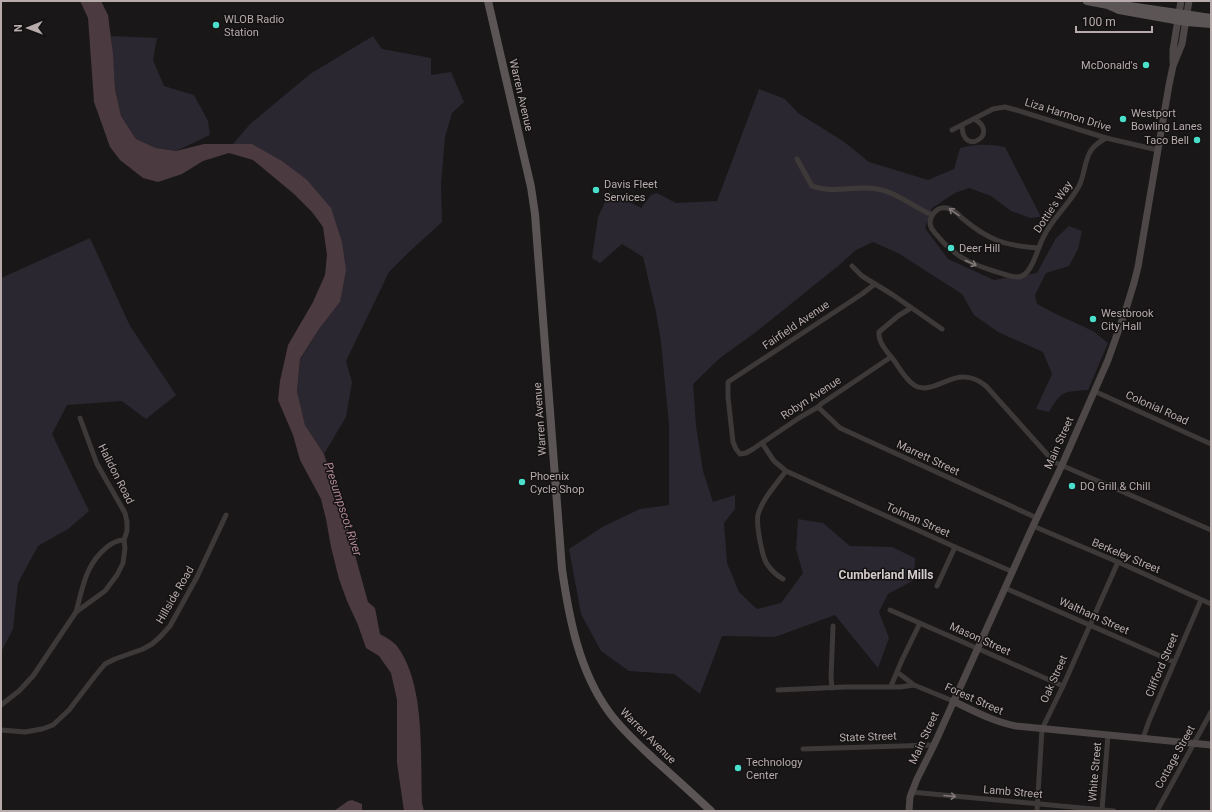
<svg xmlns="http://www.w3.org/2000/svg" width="1212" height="812" font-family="Roboto,sans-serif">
  <rect width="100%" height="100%" fill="#191717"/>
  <!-- green -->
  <g fill="#2b2730">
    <path d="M 111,36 L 157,38 L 153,60 L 164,86 L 194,95 L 208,121 L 210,135 L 176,151 L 156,148 L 136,139 L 121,116 L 115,89 Z"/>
    <path d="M 373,36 L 382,49 L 431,58 L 431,75 L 451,72 L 464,102 L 452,113 L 445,137 L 441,185 L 442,222 L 408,253 L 389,272 L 346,361 L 352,382 L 346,417 L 324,454 L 305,425 L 297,391 L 300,360 L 319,329 L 340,302 L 342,242 L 252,144 L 233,144 L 250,124 L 310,74 Z"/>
    <path d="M 759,89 L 785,99 L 798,113 L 843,141 L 869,162 L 928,180 L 954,169 L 960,148 C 978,144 987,144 1005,147 L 1041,217 L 1030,218 L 1011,211 L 991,196 L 969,188 L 955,193 L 932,208 L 925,228 L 948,259 L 994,280 L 1037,273 L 1056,238 L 1069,226 L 1082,231 L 1078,249 L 1069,266 L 1046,273 L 1035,295 L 1037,304 L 1056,314 L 1093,331 L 1108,343 L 1088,390 C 1063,392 1062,390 1049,412 L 1036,409 L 1052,374 L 1043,352 L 998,332 L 974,315 L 962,294 L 898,253 L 873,242 L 856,250 L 838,266 L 756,332 L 720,358 L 693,384 L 696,426 L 703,471 L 713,502 L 735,495 L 735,509 L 724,523 L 727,563 L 739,592 L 757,609 L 781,603 L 803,573 L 796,549 L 798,519 L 823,523 L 850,546 L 892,547 L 915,558 L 914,580 L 888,594 L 879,612 L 889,638 L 878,668 L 835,615 L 775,637 L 722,636 L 700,694 L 674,674 L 629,671 L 601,651 L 581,614 L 569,549 L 604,526 L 640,509 L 669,505 L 669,425 L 661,342 L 656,312 L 643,257 L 622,244 L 600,263 L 592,258 L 598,217 L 610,192 L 641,208 L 651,195 L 657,193 L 676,203 L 717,201 Z"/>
    <path d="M 90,238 L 130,326 L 176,395 L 146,419 L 122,401 L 67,405 L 52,434 L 89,511 L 68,529 L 38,546 L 18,583 L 13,629 L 1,652 L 1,278 Z"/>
  </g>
  <!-- water -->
  <g fill="#4b3a40">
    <path d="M 80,1 L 101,1 L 108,15 L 113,54 L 115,89 L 121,116 L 136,139 L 156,148 L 176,151 L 204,144 L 252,144 L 282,161 L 307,180 L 331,208 L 342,242 L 346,270 L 340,302 L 319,329 L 300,359 L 297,391 L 305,425 L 324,454 L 344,515 L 368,602 L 375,608 L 380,634 C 385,637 393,641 397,646 C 426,685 420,756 422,803 L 424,811 L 404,811 L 397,763 L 397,700 L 391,673 L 379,656 L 366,648 L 358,625 L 347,601 L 339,579 L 331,547 L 326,519 L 321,499 L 300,460 L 293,435 L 278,400 L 280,381 L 288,345 L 313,302 L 325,275 L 327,255 L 323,227 L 312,212 L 294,194 L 253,160 L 229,153 L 203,161 L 182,174 L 158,182 L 143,178 L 120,160 L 110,147 L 94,102 L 88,18 Z"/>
    <path d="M 352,800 L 362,804 L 362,811 L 334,811 L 348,801 Z"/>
  </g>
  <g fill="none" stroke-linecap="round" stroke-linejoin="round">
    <!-- street -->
    <g stroke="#3d3938" stroke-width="5">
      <path d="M 962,126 C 963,158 1001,133 974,119"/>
      <path d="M 952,130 L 993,109 L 1005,107 L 1016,110 L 1106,138 L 1158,150"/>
      <path d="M 797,159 L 812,186 C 833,194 855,185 877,189 C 896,192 914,207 932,215"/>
      <path d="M 1039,248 C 1005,246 988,240 962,218 C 958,214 954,209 947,208 C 937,206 927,217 931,227 C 933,232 939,237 942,241 C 959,259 974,265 997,272 C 1003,274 1011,277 1018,277 C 1032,276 1037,249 1043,238 C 1052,218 1069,205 1079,186 C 1085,175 1084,159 1092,149 C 1096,144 1101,141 1106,138"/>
      <path d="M 852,266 L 862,276 L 893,295 L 942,329"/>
      <path d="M 875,284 L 862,294 L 728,382 L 728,397 L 733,442 L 736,449 L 740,454 L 746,453 L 753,449 L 799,418 L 818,407 L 821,404 L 891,357"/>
      <path d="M 911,308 L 898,316 L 879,332 C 878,342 887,352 893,359 C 899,367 905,379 914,385 C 930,395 947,376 964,377 C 971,377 980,381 986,386 L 1054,462 L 1211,530"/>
      <path d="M 1094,391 L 1211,444"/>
      <path d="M 818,407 L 840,428 L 1037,518"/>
      <path d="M 762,443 L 774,461 L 786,471 L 955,547 L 1013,572"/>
      <path d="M 1033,526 L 1118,562 L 1211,604"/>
      <path d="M 783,579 C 776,575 771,570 767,564 C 762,557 756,524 758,515 C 761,501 777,483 786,471"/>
      <path d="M 937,586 L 955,547"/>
      <path d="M 1005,588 L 1174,662"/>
      <path d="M 890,610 L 1063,686"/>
      <path d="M 76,612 C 83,587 85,565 107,547 C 112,543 117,540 124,540"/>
      <path d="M 897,672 L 914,685"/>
      <path d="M 891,686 L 902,660 L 920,623"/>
      <path d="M 832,688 L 831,678 L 833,626"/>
      <path d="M 778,690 L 845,687 L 900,687 L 914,685 L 953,701"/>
      <path d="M 1,705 L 19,691 L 33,676 L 76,612 L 105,591 L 117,575 L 123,563 L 125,548 L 124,540 L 127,531 L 127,522 L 125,513 L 97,464 L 80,418"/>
      <path d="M 1,730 L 25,732 L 42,729 L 53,725 L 69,710 L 95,676 L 105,664 L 115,659 L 143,649 L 152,644 L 160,637 L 170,626 L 197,577 L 226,515"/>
      <path d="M 1143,738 L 1149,721 L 1201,600"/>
      <path d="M 803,749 L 934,745"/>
      <path d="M 911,792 L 1114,811"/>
      <path d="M 1102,810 L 1108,735"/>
      <path d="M 1037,811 L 1042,729 L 1063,686 L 1118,562"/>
      <path d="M 1157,811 L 1211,712"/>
    </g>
    <!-- secondary -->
    <g stroke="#4d4747" stroke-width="7">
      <path d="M 1173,62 L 1173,50 L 1181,1"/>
      <path d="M 953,701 C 974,711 994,722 1016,726 L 1211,745"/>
      <path d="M 909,811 L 910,797 L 917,779 L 934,745 L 1033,526 L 1062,465 L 1108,360 L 1126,309 L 1134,283 L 1138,267 L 1169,85 L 1173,66 L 1182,44 L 1189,1"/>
    </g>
    <!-- primary -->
    <g stroke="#5c5555" stroke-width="8">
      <path d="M 488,1 L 531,187 L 535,214 L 562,569 C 569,618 579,671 609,712 C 622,730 639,745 655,760 C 674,777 693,794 711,811"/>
      <path d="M 1087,1 L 1108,5 L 1119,10 L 1186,22 L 1211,24"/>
      <path d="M 1109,5 L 1116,4 L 1211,18"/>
    </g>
  </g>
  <!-- one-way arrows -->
  <defs><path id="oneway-shaft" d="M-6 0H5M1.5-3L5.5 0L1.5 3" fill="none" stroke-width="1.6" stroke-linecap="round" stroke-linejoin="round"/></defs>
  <g stroke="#807878">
    <use href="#oneway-shaft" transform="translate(954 212) rotate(-145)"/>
    <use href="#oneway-shaft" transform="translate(971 263) rotate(25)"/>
    <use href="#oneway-shaft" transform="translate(950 796) rotate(5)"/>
  </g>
  <!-- markers -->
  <g fill="#4adecb" stroke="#141212" stroke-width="1.5">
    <circle cx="216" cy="25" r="4"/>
    <circle cx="1146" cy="65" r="4"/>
    <circle cx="1123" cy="119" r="4"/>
    <circle cx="1197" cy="140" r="4"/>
    <circle cx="596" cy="190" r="4"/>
    <circle cx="951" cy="248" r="4"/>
    <circle cx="1093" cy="319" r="4"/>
    <circle cx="522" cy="482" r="4"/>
    <circle cx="1072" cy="486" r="4"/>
    <circle cx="738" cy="768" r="4"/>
  </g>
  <g text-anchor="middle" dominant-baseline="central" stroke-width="3" stroke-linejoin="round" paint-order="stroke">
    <!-- poi labels -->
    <g font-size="11" fill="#b7abac" stroke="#141212" text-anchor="start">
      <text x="224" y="19">WLOB Radio<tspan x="224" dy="13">Station</tspan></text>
      <text x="1138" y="65" text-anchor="end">McDonald's</text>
      <text x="1131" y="113">Westport<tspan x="1131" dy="13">Bowling Lanes</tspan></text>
      <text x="1189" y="140" text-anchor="end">Taco Bell</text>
      <text x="604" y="184">Davis Fleet<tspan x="604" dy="13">Services</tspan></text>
      <text x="959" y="248">Deer Hill</text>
      <text x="1101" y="313">Westbrook<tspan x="1101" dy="13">City Hall</tspan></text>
      <text x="530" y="476">Phoenix<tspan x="530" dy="13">Cycle Shop</tspan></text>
      <text x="1080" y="486">DQ Grill &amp; Chill</text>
      <text x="746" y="762">Technology<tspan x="746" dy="13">Center</tspan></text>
    </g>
    <!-- street labels -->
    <g font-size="11" fill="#b7abac" stroke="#141212">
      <text transform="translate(521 95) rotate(77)">Warren Avenue</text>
      <text transform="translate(1068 115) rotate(17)">Liza Harmon Drive</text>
      <text transform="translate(1053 207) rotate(-56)">Dottie's Way</text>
      <text transform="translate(796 325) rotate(-34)">Fairfield Avenue</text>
      <text transform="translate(811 398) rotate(-33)">Robyn Avenue</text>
      <text transform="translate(1157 408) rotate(24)">Colonial Road</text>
      <text transform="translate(540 419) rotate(-94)">Warren Avenue</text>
      <text transform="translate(1059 443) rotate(-66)">Main Street</text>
      <text transform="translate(928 458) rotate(25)">Marrett Street</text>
      <text transform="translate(116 474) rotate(63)">Halidon Road</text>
      <text transform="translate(918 520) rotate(24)">Tolman Street</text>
      <text transform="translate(1126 556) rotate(23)">Berkeley Street</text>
      <text transform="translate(175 595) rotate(-60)">Hillside Road</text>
      <text transform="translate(1094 616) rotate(24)">Waltham Street</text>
      <text transform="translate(980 639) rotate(24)">Mason Street</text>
      <text transform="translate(1162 665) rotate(-67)">Clifford Street</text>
      <text transform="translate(1054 679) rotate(-66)">Oak Street</text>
      <text transform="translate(974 699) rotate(24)">Forest Street</text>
      <text transform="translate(648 736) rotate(45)">Warren Avenue</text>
      <text transform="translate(868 737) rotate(-2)">State Street</text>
      <text transform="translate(924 738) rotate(-65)">Main Street</text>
      <text transform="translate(1175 757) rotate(-61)">Cottage Street</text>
      <text transform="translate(1095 772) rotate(-85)">White Street</text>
      <text transform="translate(1013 792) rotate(5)">Lamb Street</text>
    </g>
    <!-- water labels -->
    <g font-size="12" font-style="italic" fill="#ae8693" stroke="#141212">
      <text transform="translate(343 509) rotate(72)">Presumpscot River</text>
    </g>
    <!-- neighbourhood labels -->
    <g font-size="12" font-weight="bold" fill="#d4cbcc" stroke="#141212">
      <text x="886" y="575">Cumberland Mills</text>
    </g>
  </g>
  <!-- border -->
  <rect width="1212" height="812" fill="none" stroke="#b7abac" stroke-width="4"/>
  <!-- north arrow -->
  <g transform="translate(28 28) rotate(269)" stroke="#141212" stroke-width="3" paint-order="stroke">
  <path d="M0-3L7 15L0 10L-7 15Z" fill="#b7abac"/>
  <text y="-6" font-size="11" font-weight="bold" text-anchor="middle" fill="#b7abac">N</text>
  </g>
  <!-- scale -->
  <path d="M1076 26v6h76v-6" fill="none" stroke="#b7abac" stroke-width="2"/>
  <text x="1082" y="26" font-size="12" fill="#b7abac" stroke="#141212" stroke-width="3" paint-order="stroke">100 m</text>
</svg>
